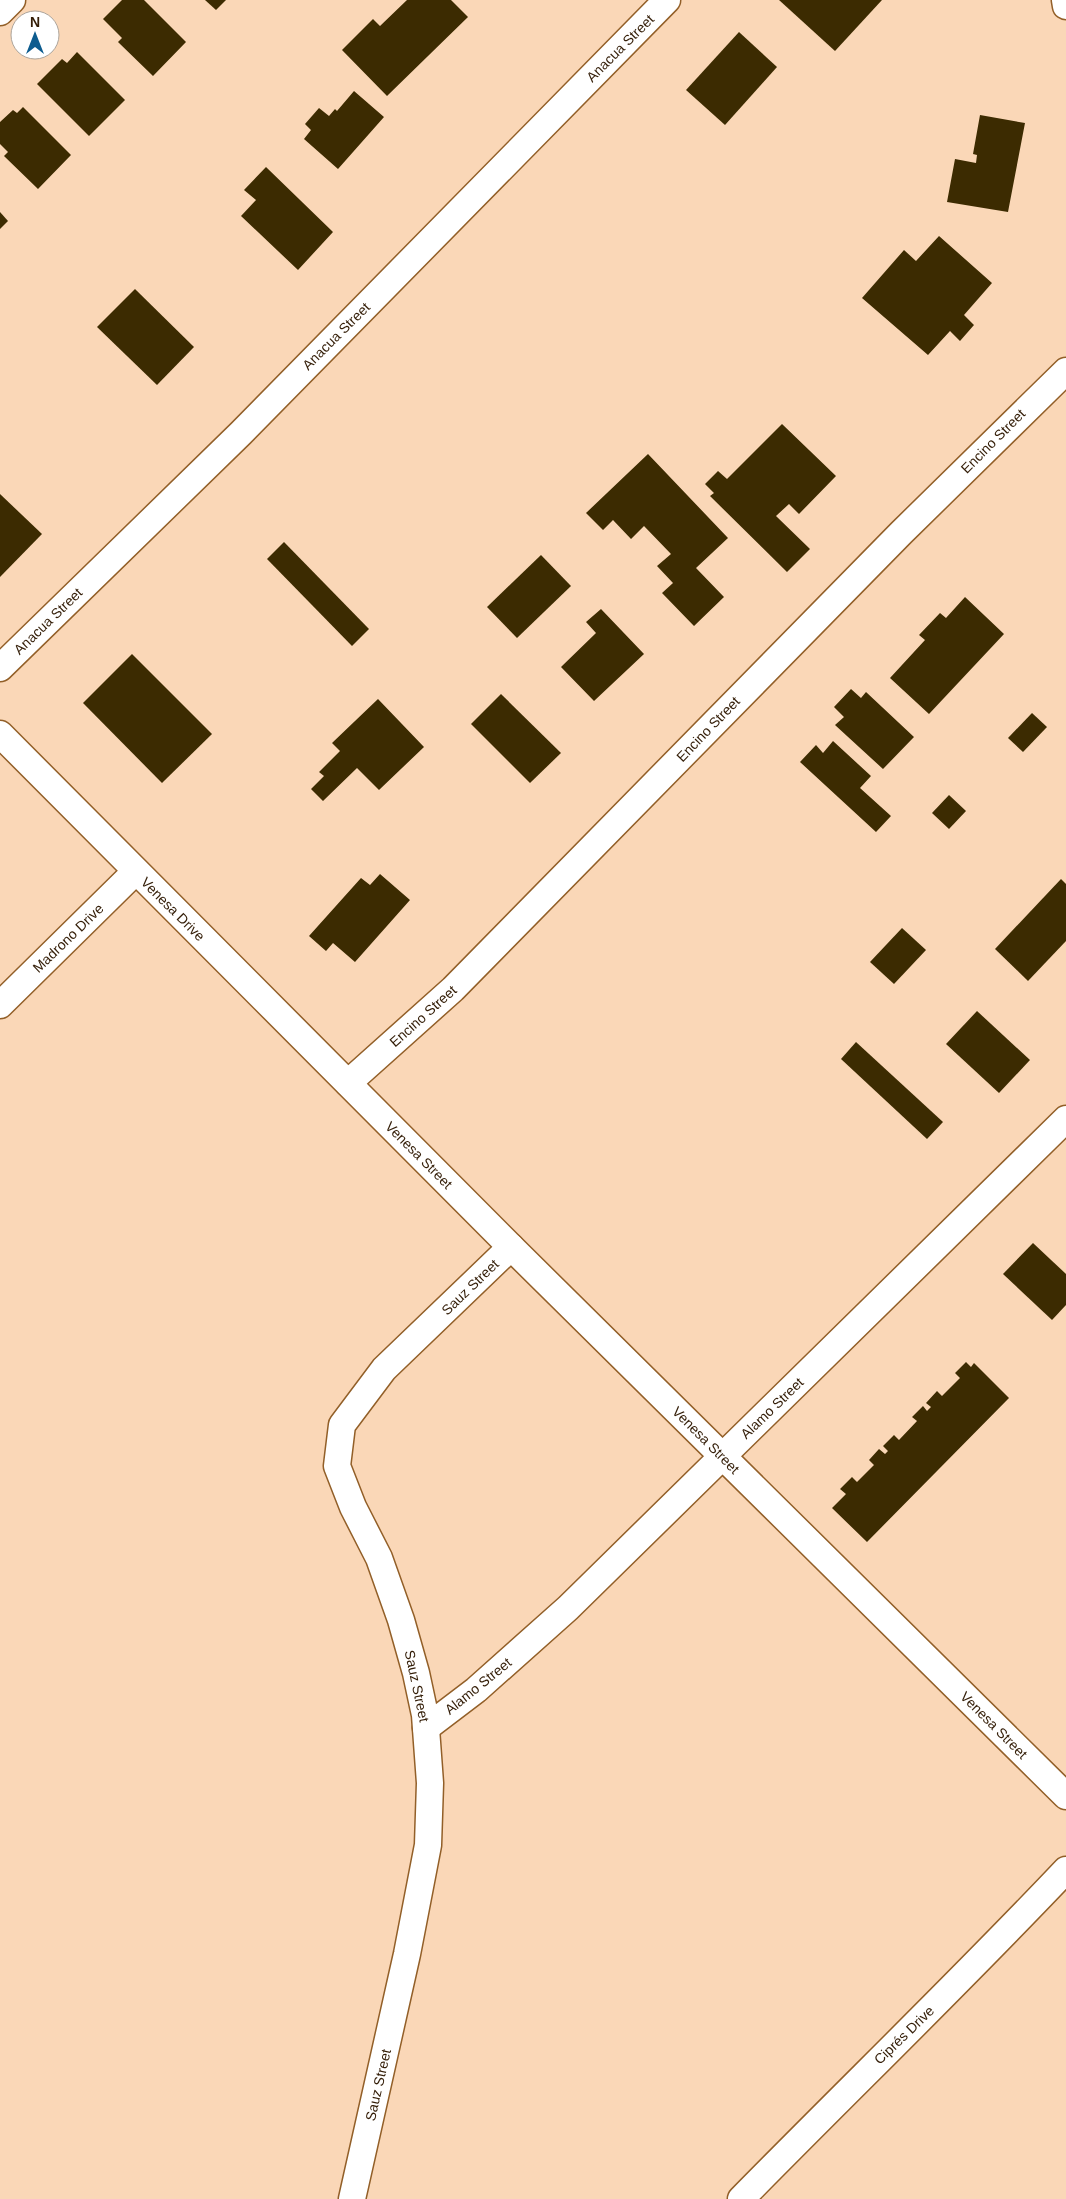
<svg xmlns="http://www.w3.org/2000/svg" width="1066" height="2199" font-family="Helvetica,sans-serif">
  <rect width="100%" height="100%" fill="#fad7b7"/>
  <!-- building -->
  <g fill="#3c2b01">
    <path d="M 122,0 L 144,0 L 186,42 L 153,76 L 118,42 L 122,38 L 103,19 Z"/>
    <path d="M 205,0 L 226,0 L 216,10 Z"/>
    <path d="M 407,0 L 451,0 L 468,17 L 387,96 L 342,50 L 373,19 L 380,26 Z"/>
    <path d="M 779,0 L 882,0 L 835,51 Z"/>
    <path d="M 739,32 L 777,67 L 725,125 L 686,90 Z"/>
    <path d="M 77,52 L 125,100 L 89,136 L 37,84 L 62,59 L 67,63 Z"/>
    <path d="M 354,91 L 384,117 L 338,169 L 304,139 L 311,130 L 305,124 L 319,108 L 329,116 L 335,109 L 337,111 Z"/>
    <path d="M 23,107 L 71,155 L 38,189 L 4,156 L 8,152 L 0,144 L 0,122 L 13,110 L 17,113 Z"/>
    <path d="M 980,115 L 1025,123 L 1008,212 L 947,202 L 955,159 L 976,163 L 977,155 L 973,154 Z"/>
    <path d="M 266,167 L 333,232 L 298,270 L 241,216 L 256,200 L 244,190 Z"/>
    <path d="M 0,212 L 8,221 L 0,229 Z"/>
    <path d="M 939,236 L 992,283 L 964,315 L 974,325 L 960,341 L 950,331 L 928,355 L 862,298 L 904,250 L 916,261 Z"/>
    <path d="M 135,289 L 194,347 L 157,385 L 97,327 Z"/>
    <path d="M 782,424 L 836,476 L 799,514 L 789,504 L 776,516 L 810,549 L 787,572 L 710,496 L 714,493 L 705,484 L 718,471 L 727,479 Z"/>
    <path d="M 648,454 L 728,538 L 696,568 L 724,597 L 694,626 L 662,593 L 673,583 L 657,566 L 671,554 L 644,526 L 631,539 L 613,520 L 603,530 L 586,513 Z"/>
    <path d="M 0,494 L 42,534 L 0,577 Z"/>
    <path d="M 284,542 L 369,629 L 352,646 L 267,559 Z"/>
    <path d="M 541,555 L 571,586 L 517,638 L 487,607 Z"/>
    <path d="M 965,597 L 1004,634 L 929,714 L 890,678 L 925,640 L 919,635 L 940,613 L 946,618 Z"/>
    <path d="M 601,609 L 644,654 L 594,701 L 561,667 L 596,633 L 586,622 Z"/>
    <path d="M 132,654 L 212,734 L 162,783 L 83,703 Z"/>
    <path d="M 851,689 L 861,698 L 866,692 L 914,737 L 883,769 L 835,725 L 844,717 L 834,707 Z"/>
    <path d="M 501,694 L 561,753 L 530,783 L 471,724 Z"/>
    <path d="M 378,699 L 424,747 L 379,790 L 357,768 L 323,801 L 311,789 L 324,776 L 319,772 L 340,751 L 332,743 Z"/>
    <path d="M 1032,713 L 1047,727 L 1023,752 L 1008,738 Z"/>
    <path d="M 833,741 L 871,776 L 860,788 L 891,816 L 876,832 L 800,762 L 816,745 L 823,753 Z"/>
    <path d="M 949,795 L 966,811 L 949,829 L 932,813 Z"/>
    <path d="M 380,874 L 410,900 L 355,962 L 333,943 L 326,951 L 309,936 L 361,878 L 370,885 Z"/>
    <path d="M 1061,879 L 1066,884 L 1066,941 L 1028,981 L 995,949 Z"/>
    <path d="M 902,928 L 926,950 L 894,984 L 870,962 Z"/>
    <path d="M 977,1011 L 1030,1060 L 999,1093 L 946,1044 Z"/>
    <path d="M 856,1042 L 943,1122 L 927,1139 L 841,1059 Z"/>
    <path d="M 1033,1243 L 1066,1274 L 1066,1305 L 1052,1320 L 1003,1274 Z"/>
    <path d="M 966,1362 L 971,1367 L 974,1363 L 1009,1398 L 867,1542 L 832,1508 L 846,1494 L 840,1489 L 852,1477 L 857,1482 L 874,1465 L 869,1460 L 879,1449 L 885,1454 L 888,1451 L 883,1446 L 894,1435 L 899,1440 L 917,1421 L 912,1417 L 923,1406 L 927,1411 L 931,1407 L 926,1403 L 937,1391 L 942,1396 L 960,1378 L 955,1373 Z"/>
  </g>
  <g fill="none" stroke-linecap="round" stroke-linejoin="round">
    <defs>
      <g id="street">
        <path d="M 1065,0 L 1066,6"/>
        <path d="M 0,12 L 12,0"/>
        <path d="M 0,668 L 241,433 L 667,0"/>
        <path d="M 0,734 L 511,1247 L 1066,1796"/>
        <path d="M 0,1005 L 135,872"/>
        <path d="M 348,1083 L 453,989 L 901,533 L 1066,371"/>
        <path d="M 426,1728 L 476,1690 L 568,1608 L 1066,1119"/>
        <path d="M 352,2199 L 407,1954 L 428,1845 L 430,1783 L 425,1715 L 416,1673 L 401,1620 L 379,1558 L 353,1507 L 337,1466 L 342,1425 L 384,1369 L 511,1247"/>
        <path d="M 741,2199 C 849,2089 960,1982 1066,1870"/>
      </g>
    </defs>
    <!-- street casing -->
    <use href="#street" stroke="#925f28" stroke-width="29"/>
    <!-- street -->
    <use href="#street" stroke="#fff" stroke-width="26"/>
  </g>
  <g text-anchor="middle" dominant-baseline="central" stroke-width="5" stroke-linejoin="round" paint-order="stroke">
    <!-- street labels -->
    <g font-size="14" fill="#331d07" stroke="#fff">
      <text transform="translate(620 48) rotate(-45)">Anacua Street</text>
      <text transform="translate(336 336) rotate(-45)">Anacua Street</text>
      <text transform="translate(993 441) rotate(-45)">Encino Street</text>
      <text transform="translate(48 621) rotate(-44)">Anacua Street</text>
      <text transform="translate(708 729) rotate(-46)">Encino Street</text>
      <text transform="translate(173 909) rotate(45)">Venesa Drive</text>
      <text transform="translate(68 938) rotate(-44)">Madrono Drive</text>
      <text transform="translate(423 1016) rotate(-42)">Encino Street</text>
      <text transform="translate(419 1155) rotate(45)">Venesa Street</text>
      <text transform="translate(470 1287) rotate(-44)">Sauz Street</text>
      <text transform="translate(772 1408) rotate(-44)">Alamo Street</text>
      <text transform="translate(706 1440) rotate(45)">Venesa Street</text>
      <text transform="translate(417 1686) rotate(78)">Sauz Street</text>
      <text transform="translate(478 1686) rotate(-39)">Alamo Street</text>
      <text transform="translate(994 1725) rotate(45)">Venesa Street</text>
      <text transform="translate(904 2035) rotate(-44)">Ciprés Drive</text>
      <text transform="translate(378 2085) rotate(-77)">Sauz Street</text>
    </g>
  </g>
  <!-- north arrow -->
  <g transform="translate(35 35)"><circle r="24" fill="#ffffff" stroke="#ada59c"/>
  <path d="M0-4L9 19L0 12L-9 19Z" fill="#0d5c8f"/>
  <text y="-8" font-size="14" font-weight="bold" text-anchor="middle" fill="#331d07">N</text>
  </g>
</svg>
